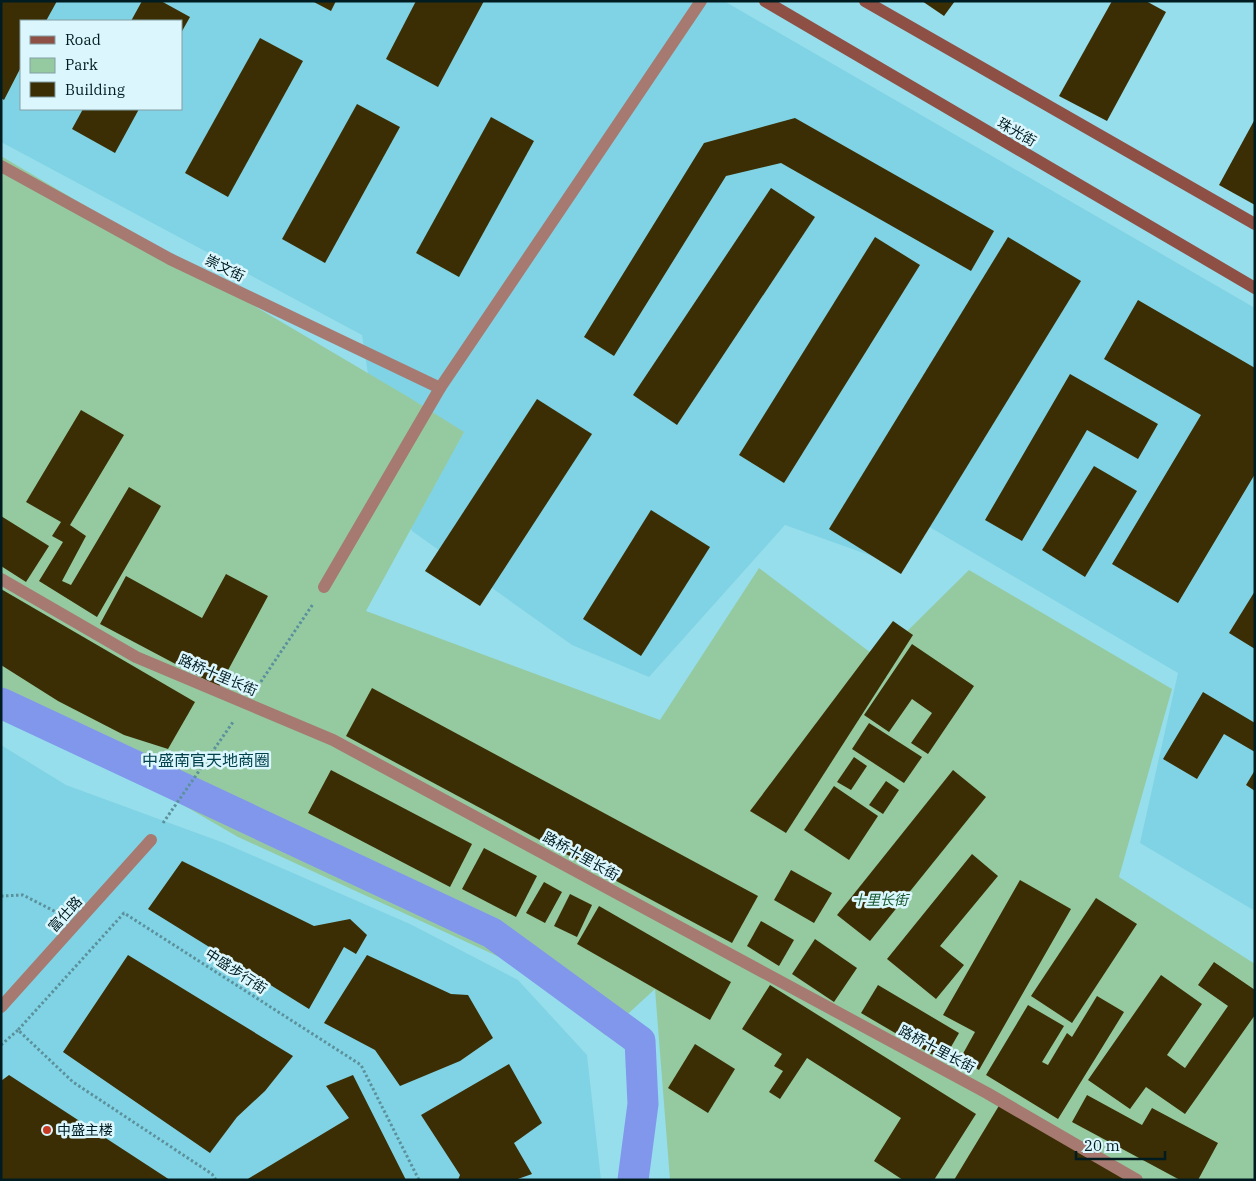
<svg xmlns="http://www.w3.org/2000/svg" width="1256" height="1181" font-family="'IBM Plex Serif','Noto Sans SC',serif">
  <rect width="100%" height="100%" fill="#96deec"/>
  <!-- built -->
  <g fill="#80d3e4" fill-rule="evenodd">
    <path d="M 1,1 L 724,1 L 1255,308 L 1255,911 L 1140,843 L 1178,673 L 926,525 L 900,566 L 785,525 L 649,677 L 572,645 L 412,531 L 382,465 L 362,335 L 1,142 ZM 21,21 L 181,21 L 181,109 L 21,109 Z"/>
    <path d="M 1,745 L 66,785 L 224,843 L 410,924 L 518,980 L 587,1055 L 601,1180 L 1,1180 Z"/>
  </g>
  <!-- green -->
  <path fill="#95caa1" d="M 1,156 L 410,398 L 464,432 L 366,611 L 660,720 L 759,568 L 879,659 L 969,570 L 1172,689 L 1119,877 L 1255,964 L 1255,1180 L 670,1180 L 655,989 L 605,1035 L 525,969 L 238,837 L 1,699 Z"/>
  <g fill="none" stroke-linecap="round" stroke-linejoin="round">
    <!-- canal -->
    <path stroke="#8197ec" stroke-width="31" d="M 1,703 L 492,933 L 640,1041 L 643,1104 L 633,1180"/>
  </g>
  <!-- building -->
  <g fill="#3b2e04">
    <path d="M 1,1 L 57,1 L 46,21 L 21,21 L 21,67 L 4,100 L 1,98 Z"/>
    <path d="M 142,1 L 161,1 L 190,17 L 181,33 L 181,21 L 131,21 Z"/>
    <path d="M 312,1 L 336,1 L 331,11 Z"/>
    <path d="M 416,1 L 484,1 L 438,87 L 386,59 Z"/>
    <path d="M 922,1 L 955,1 L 944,16 Z"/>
    <path d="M 1112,1 L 1146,1 L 1166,12 L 1107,121 L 1059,96 Z"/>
    <path d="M 260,38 L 303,61 L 228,197 L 185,173 Z"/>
    <path d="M 357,104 L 400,127 L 325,263 L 282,239 Z"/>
    <path d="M 83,109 L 139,109 L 115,153 L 72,129 Z"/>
    <path d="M 491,117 L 534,141 L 459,277 L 416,253 Z"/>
    <path d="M 795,118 L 994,231 L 971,271 L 781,163 L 726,176 L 614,356 L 584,337 L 704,143 Z"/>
    <path d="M 1255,119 L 1255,205 L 1219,185 Z"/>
    <path d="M 771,188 L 815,217 L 677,425 L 633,395 Z"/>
    <path d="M 875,237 L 920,265 L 784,483 L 739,455 Z"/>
    <path d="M 1008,237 L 1081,281 L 901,574 L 829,529 Z"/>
    <path d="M 1138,300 L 1255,368 L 1255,474 L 1178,603 L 1112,564 L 1201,415 L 1104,359 Z"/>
    <path d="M 1070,374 L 1158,424 L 1138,459 L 1087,430 L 1022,541 L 985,520 Z"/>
    <path d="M 537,399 L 592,434 L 480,606 L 425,571 Z"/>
    <path d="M 81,410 L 124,435 L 70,525 L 86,536 L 62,581 L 71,585 L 129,487 L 161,506 L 97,617 L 39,581 L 63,542 L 52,536 L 61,522 L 26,502 Z"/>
    <path d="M 1094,466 L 1137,491 L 1085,577 L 1042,550 Z"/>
    <path d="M 651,510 L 710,547 L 641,656 L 583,619 Z"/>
    <path d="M 1,516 L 49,546 L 26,582 L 1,566 Z"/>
    <path d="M 226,574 L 268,596 L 219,687 L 100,624 L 126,576 L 202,618 Z"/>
    <path d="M 1,589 L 195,702 L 168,749 L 124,735 L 58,701 L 1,665 Z"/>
    <path d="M 1255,591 L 1255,649 L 1229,633 Z"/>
    <path d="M 893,621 L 913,635 L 786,833 L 750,811 Z"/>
    <path d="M 912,644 L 974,686 L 928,754 L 911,743 L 932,713 L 912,699 L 889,732 L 864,715 Z"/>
    <path d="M 372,688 L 758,896 L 732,943 L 346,736 Z"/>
    <path d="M 1203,692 L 1255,723 L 1255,752 L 1224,734 L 1197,779 L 1163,759 Z"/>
    <path d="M 869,723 L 922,757 L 904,783 L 852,749 Z"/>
    <path d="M 854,757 L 867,766 L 851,790 L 837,782 Z"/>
    <path d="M 331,770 L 472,844 L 450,887 L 308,813 Z"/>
    <path d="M 953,770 L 986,797 L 870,941 L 837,915 Z"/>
    <path d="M 1255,770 L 1255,791 L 1246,785 Z"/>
    <path d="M 886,781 L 899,790 L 883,814 L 869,805 Z"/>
    <path d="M 834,786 L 878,816 L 849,860 L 804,830 Z"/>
    <path d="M 484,848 L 537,876 L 516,917 L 462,889 Z"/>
    <path d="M 972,854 L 998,876 L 940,946 L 964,965 L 936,999 L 887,959 Z"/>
    <path d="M 182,861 L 314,926 L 350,919 L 367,935 L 356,954 L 344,947 L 309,1009 L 148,909 Z"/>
    <path d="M 791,870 L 832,893 L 814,923 L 774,900 Z"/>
    <path d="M 1020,880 L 1071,909 L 979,1070 L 960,1059 L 975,1032 L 943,1015 Z"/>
    <path d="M 544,882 L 562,892 L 545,923 L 526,913 Z"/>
    <path d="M 570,894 L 592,905 L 577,937 L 554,926 Z"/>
    <path d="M 1096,898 L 1137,924 L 1072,1023 L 1031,996 Z"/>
    <path d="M 599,906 L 731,982 L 710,1020 L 577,944 Z"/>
    <path d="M 761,921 L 794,940 L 779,966 L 747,946 Z"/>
    <path d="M 815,939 L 857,968 L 834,1002 L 792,974 Z"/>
    <path d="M 128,955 L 293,1056 L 265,1091 L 237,1117 L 210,1153 L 63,1052 Z"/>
    <path d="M 367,955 L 451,994 L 468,995 L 493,1038 L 460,1061 L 400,1086 L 375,1050 L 324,1023 Z"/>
    <path d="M 1214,962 L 1255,990 L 1255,1015 L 1185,1114 L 1146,1087 L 1130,1109 L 1088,1080 L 1161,975 L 1202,1004 L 1167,1055 L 1185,1068 L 1228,1006 L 1198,985 Z"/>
    <path d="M 770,985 L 976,1114 L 934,1180 L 903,1180 L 874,1161 L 901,1118 L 807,1058 L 780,1099 L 769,1092 L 783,1071 L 774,1066 L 782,1054 L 742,1029 Z"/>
    <path d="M 878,985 L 959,1033 L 943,1061 L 861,1013 Z"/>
    <path d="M 1097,996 L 1124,1012 L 1058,1119 L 986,1075 L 1028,1005 L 1064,1026 L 1042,1062 L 1048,1065 L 1067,1033 L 1072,1037 Z"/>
    <path d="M 695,1044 L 735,1069 L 708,1113 L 668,1088 Z"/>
    <path d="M 509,1064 L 542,1123 L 514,1143 L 532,1174 L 515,1180 L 458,1180 L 460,1175 L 421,1115 Z"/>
    <path d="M 9,1075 L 170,1180 L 1,1180 L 1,1081 Z"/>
    <path d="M 353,1075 L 406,1180 L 246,1180 L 349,1118 L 326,1086 Z"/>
    <path d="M 1087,1095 L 1142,1125 L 1152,1108 L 1218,1143 L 1198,1180 L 1180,1180 L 1072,1122 Z"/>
    <path d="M 1000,1104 L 1127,1180 L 954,1180 Z"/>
  </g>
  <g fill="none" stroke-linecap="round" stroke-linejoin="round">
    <!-- path -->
    <g stroke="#5b919c" stroke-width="3" stroke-dasharray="2.5 2.5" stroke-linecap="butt">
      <path d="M 258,686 L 313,604"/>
      <path d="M 163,823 L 233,722"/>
      <path d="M 1,896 L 23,895 L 58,913"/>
      <path d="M 1,1045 L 18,1030"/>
      <path d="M 216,1180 L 212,1174 L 73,1082 L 18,1030 L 124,913 L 361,1065 L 419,1180"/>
    </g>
    <!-- service -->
    <path stroke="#a67a71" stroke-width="12" d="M 1,579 L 136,657 L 333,740 L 987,1093 L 1137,1180"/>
    <!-- tertiary -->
    <g stroke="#a67a71" stroke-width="12">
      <path d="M 1,166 L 170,259 L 440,388"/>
      <path d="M 324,587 L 440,388 L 701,1"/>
      <path d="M 1,1007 L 151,840"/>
    </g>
    <!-- secondary -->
    <g stroke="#8e5044" stroke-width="12">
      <path d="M 765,1 L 1255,288"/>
      <path d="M 865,1 L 1255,224"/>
    </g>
  </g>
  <!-- markers -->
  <circle fill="#c73b25" stroke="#dbf7fd" stroke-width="2" cx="47" cy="1130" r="5"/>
  <g text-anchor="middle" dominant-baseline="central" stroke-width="5" stroke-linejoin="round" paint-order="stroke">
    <!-- street labels -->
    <g font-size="14" fill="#001c21" stroke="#dbf7fd">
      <text transform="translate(1017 132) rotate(30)">珠光街</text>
      <text transform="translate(225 268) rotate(26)">崇文街</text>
      <text transform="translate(218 675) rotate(23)">路桥十里长街</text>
      <text transform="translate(581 856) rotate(29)">路桥十里长街</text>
      <text transform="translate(65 914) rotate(-48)">富仕路</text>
      <text transform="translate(236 971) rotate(33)">中盛步行街</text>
      <text transform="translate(937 1049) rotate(28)">路桥十里长街</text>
    </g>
    <!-- park labels -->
    <g font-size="14" font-style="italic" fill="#16572e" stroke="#dbf7fd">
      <text x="880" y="900">十里长街</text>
    </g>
    <!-- poi labels -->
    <g font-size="14" fill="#001c21" stroke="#dbf7fd" text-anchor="start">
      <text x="57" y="1130">中盛主楼</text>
    </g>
    <!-- quarter labels -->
    <g font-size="16" fill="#03424c" stroke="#dbf7fd">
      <text x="206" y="760">中盛南官天地商圈</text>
    </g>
  </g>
  <!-- border -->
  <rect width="1256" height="1181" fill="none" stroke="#001c21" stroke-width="5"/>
  <!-- legend -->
  <rect x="20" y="20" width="162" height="90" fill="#dbf7fd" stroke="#839fa5"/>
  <rect x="30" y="36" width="25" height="8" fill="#8e5044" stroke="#839fa5"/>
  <text x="65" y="45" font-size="15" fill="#001c21">Road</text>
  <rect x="30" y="58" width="25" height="15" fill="#95caa1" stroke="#839fa5"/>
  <text x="65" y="70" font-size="15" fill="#001c21">Park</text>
  <rect x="30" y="82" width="25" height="15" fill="#3b2e04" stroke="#839fa5"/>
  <text x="65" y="95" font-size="15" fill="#001c21">Building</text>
  <!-- scale -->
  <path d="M1076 1151v8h89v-8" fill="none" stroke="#001c21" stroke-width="2.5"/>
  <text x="1084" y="1151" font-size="15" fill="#001c21" stroke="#dbf7fd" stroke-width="4" paint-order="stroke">20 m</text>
</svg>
